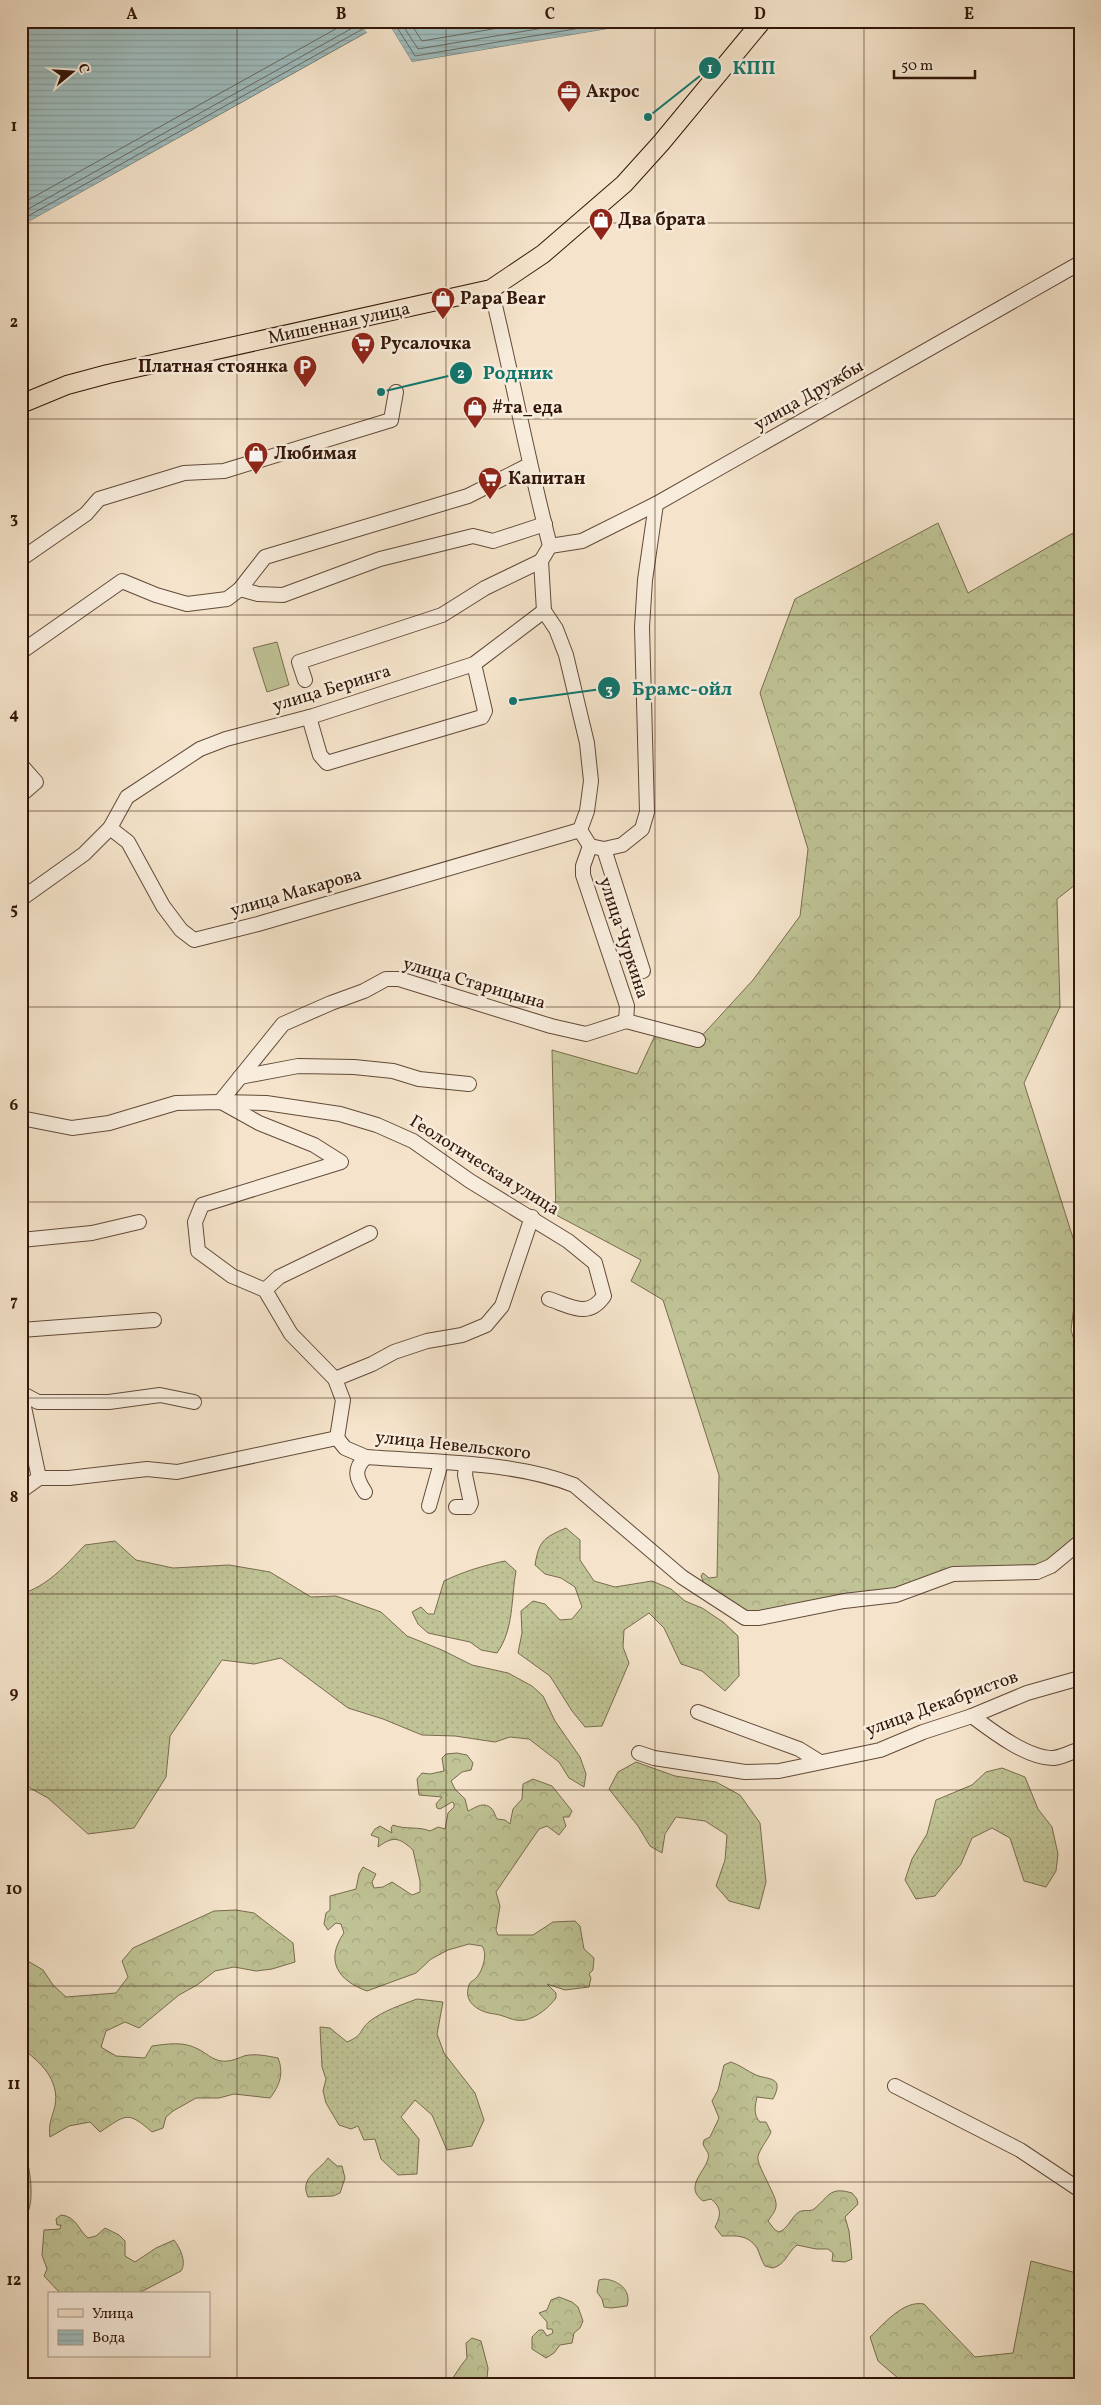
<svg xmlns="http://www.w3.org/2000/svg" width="1101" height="2405" font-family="Vollkorn,serif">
  <defs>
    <pattern id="grass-dots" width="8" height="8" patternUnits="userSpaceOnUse" patternTransform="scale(1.25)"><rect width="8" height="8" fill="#bfc395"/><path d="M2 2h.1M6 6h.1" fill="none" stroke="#a5a77f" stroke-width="1.8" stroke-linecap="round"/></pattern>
    <pattern id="forest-crowns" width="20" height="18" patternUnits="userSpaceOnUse" patternTransform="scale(1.25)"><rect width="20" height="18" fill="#bfc395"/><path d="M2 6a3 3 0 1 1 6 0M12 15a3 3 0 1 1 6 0" fill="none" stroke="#a5a77f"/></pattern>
    <pattern id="water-rules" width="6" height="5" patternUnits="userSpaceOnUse" patternTransform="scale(1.25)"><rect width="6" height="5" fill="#9fbdbe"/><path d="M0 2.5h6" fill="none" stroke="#89a2a2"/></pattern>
  </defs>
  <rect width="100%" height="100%" fill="#f5e4cb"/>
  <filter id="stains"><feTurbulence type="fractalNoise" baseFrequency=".004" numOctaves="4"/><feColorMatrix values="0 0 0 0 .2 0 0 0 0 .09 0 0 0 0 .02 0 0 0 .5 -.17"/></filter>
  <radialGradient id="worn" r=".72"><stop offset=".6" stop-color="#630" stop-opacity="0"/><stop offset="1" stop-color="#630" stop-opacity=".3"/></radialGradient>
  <!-- grass -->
  <g fill="url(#grass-dots)" stroke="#786c4e">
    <path d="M 566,1528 L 580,1540 L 580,1560 L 594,1581 L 615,1587 L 652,1581 L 671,1589 L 685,1601 L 702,1608 L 723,1622 L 738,1636 L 739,1676 L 725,1691 L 702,1671 L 681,1664 L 664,1628 L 649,1613 L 624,1630 L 623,1647 L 629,1663 L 602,1726 L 585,1727 L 572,1711 L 550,1676 L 518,1653 L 522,1633 L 521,1611 L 533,1601 L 545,1604 L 560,1620 L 572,1619 L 582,1607 L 575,1587 L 561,1578 L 545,1574 L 535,1565 C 539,1541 543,1538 566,1528 Z"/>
    <path d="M 115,1541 L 136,1560 L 173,1568 L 229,1565 L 270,1572 L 311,1597 L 336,1596 L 381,1612 L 407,1636 L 442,1650 L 472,1665 L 508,1673 L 532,1686 L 543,1696 L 555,1721 L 580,1757 L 586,1774 L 584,1787 L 569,1778 L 559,1762 L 529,1739 L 510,1737 L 495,1742 L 455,1736 L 422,1735 L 383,1719 L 348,1708 L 281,1658 L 254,1664 L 222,1660 L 170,1736 L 166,1777 L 134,1828 L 88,1834 L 48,1798 L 21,1783 L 21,1594 C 48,1586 66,1565 85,1545 Z"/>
    <path d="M 505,1561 L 516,1571 C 511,1599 514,1629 497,1653 L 481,1650 L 470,1642 L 428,1633 L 418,1624 L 412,1612 L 421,1607 L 428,1614 L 434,1614 L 444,1581 C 462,1572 485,1565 505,1561 Z"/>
    <path d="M 636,1762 L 675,1776 L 716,1782 L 740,1795 L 760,1823 L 766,1882 L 759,1909 L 729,1901 L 716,1886 L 725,1860 L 727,1835 L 705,1821 L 676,1817 L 665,1834 L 662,1853 L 650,1846 L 638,1826 L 609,1789 L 618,1772 Z"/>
    <path d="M 1002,1768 L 1025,1777 L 1038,1809 L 1052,1827 L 1058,1854 L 1056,1871 L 1046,1887 L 1024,1881 L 1010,1838 L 992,1828 L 972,1838 L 961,1864 L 935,1896 L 916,1899 L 905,1880 L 912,1859 L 927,1834 L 936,1800 L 972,1785 L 986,1772 Z"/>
    <path d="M 417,1999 L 443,2002 L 437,2034 L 444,2053 L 475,2093 L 484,2120 L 472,2146 L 447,2150 L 432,2115 L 415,2100 L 401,2117 L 419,2139 L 417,2174 L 398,2175 L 381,2159 L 375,2139 L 364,2140 L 358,2126 L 351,2129 L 339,2125 L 326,2103 L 323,2091 L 326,2079 L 322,2067 L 320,2027 L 330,2028 L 347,2042 C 364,2035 358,2031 370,2021 C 383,2011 401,2005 417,1999 Z"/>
    <path d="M 328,2158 L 337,2166 L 342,2166 L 345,2178 L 340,2193 L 333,2196 L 308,2197 C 299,2178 319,2171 328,2158 Z"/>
  </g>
  <!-- forest -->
  <g fill="url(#forest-crowns)" stroke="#786c4e">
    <path d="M 938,523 L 968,593 L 1080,529 L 1080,881 L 1057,899 L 1060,1007 L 1024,1083 L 1080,1260 L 1071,1330 L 1080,1360 L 1080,1535 L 1043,1566 L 953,1569 L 935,1573 L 903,1588 L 748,1613 L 705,1586 L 701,1576 L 703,1573 L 709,1578 L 717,1577 L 719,1475 L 663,1300 L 631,1281 L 641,1260 L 556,1215 L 552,1050 L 637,1074 L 658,1029 L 698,1040 L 753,980 L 800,916 L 808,849 L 760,693 L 795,599 Z"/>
    <path d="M 457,1753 L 467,1755 L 473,1763 L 471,1770 L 462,1772 L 451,1781 L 455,1789 L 465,1799 L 468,1811 C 475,1808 483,1801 491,1808 C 494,1810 495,1816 497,1819 L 505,1820 L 510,1824 L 513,1809 L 522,1799 L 523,1784 L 533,1779 L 552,1786 L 572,1811 L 569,1817 L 563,1817 L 566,1826 L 559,1835 L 547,1826 L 539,1829 L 496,1892 L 500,1906 L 496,1930 L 498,1935 L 533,1935 L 553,1922 L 575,1921 L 580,1926 L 584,1949 L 594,1958 L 593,1970 L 589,1974 L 591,1978 L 589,1987 L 565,1990 L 547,1984 L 556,1993 L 556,1998 C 548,2008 538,2017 525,2020 C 513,2022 507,2016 495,2014 C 482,2013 462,2004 469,1985 C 470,1981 474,1981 477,1977 C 483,1970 488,1953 482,1946 L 469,1944 L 448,1950 L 431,1959 L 416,1973 L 367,1991 C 339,1981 324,1961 344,1933 L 341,1924 L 336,1923 L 328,1930 L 324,1924 L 326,1913 L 330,1910 L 330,1896 L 356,1889 L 359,1874 L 363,1867 L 376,1874 L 372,1882 L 374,1888 L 383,1887 L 392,1882 L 412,1895 L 420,1892 L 420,1881 L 413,1850 C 399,1837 393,1836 378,1847 L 379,1838 L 371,1835 L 375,1829 L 380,1826 L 392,1833 L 391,1828 L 393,1825 C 406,1830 418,1826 430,1831 L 438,1827 L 445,1829 L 448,1813 L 454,1807 L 454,1803 L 452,1802 L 440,1809 L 437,1808 L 436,1804 L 442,1797 L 419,1795 L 417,1779 L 422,1773 L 430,1774 L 444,1771 L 442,1758 L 446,1754 Z"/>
    <path d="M 236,1910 L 254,1913 L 293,1943 L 295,1962 L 272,1969 L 256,1971 L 234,1967 L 215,1971 L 197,1985 L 179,1995 L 139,2028 L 125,2022 L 106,2031 L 101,2047 L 116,2056 L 145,2058 L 152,2046 C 168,2044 183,2041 198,2049 C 206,2053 211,2059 221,2061 C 230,2062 236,2059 244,2056 C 255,2053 267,2056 278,2058 C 284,2073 280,2085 270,2098 L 234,2094 L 219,2098 L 196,2098 L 173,2111 L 166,2117 L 163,2128 L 152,2132 C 127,2110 126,2115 100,2132 L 90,2122 L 69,2126 L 50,2137 C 48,2124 52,2118 55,2106 C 60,2080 40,2061 21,2048 L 21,1957 L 43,1970 L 53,1985 L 66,1997 L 116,1993 L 128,1977 L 122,1961 L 133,1948 L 214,1911 Z"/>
    <path d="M 731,2062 C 740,2065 747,2071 756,2075 C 768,2080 785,2076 773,2099 L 757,2097 C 755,2106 753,2115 760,2122 L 766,2122 L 771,2132 C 768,2140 756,2153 758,2160 C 760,2170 776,2196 776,2203 C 777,2210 772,2215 768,2221 L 775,2230 L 779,2232 C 788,2229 791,2217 799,2212 C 804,2209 810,2212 814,2209 C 829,2197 829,2186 852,2193 L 857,2199 L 858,2204 L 845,2217 L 849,2231 L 852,2259 L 845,2262 L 832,2261 L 833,2253 L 828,2249 L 816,2249 L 797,2245 C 787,2253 786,2264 773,2268 L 765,2266 C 761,2260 760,2254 757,2248 C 747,2234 736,2236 722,2236 L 715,2227 C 721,2215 722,2208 711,2199 L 703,2201 C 684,2187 704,2173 708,2159 C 710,2152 705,2150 703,2144 L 704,2140 L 710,2137 L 719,2118 L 712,2101 L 718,2090 L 724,2065 Z"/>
    <path d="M 21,2137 C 27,2155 35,2190 29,2209 C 28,2214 24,2219 21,2223 Z"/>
    <path d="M 61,2215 C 76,2216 79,2231 88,2238 L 96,2236 L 105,2228 L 119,2235 L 125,2241 L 125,2256 L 135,2262 L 156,2248 L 174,2240 C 180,2248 187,2262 181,2271 L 137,2294 L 61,2294 L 44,2276 L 47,2269 L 42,2255 L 44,2230 L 60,2229 L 61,2225 L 57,2225 L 56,2219 Z"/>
    <path d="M 1031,2261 L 1080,2274 L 1080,2384 L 905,2384 L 878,2361 L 870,2337 C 884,2324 903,2300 924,2304 L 975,2357 L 1013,2353 Z"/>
    <path d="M 604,2279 C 618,2280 632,2290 627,2306 L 611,2308 L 604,2307 L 602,2299 L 597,2292 L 599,2280 Z"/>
    <path d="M 559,2297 L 572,2302 L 578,2307 L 583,2321 L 580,2328 L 574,2333 L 572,2343 L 560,2345 L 554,2353 L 546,2358 L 532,2349 L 532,2337 L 539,2330 L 543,2330 L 547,2336 L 553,2333 L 552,2329 L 547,2329 L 547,2322 L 539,2313 L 547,2310 L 551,2300 Z"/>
    <path d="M 472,2338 L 481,2341 L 488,2368 L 487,2378 L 491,2384 L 449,2384 C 455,2375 460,2366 467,2358 L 466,2343 Z"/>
  </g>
  <!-- park -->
  <path fill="#bfc395" stroke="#786c4e" d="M 277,642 L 289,685 L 267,692 L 253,648 Z"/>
  <!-- water -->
  <path fill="url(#water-rules)" stroke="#737a75" d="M 21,21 L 629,21 L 625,26 L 412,62 L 387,21 L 21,226 Z"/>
  <!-- pier -->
  <path fill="#f5e4cb" d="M 361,21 L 387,21 L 412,62 L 625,26 L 627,28 L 412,64 L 386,25 L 21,228 L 21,226 L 367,33 Z"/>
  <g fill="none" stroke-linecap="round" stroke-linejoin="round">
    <!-- shore -->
    <g stroke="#686a63" stroke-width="1">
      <path d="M 393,21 L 415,56 L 622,21"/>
      <path d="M 400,21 L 418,49 L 585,21"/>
      <path d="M 409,21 L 422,41 L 540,21"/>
      <path d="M 21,204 L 350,21"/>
      <path d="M 21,213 L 365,21"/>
      <path d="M 21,220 L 377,21"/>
    </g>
    <defs>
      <g id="minor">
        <path d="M 491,289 C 512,375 528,461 550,546 L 541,561 L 544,611 L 556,629 L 566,655 L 587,743 L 591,781 L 587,811 L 580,830 L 590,846 L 583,866 L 583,875 L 627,1006 L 626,1021"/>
        <path d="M 550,546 L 582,541 L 656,504 L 1080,263"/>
        <path d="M 21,559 L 86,514 L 99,499 L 184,473 L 224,471 L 391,420 L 396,392"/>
        <path d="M 240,589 L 258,594 L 283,595 L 380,559 L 473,536 L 493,541 L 545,524"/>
        <path d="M 544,611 L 474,664 L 313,716 L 226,739 L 200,749 L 127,797 L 110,828 L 128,842 L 163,906 L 181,930 L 194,940 L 258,924 L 580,830"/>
        <path d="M 21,652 L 122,581 L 156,595 L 187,604 L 227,599 L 240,589 L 265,557 L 468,496 L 529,465"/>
        <path d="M 305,680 L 299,662 L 442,615 L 485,588 L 541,561"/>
        <path d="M 309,717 L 320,755 L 327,763 L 482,717 L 485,711 L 474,664"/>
        <path d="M 21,765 L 36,782 L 21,795"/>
        <path d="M 590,846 L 604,849 L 622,845 L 642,829 L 647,812 L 642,627 L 645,580 L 656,504"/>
        <path d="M 604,849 L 643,971"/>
        <path d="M 21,899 L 84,854 L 110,828"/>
        <path d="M 240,1077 L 298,1066 L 354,1067 L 393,1071 L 419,1079 L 469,1084"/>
        <path d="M 220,1102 L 283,1024 L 331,1003 L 364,991 L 386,979 L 399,979 L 551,1026 L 586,1034 L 626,1021 L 698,1040"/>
        <path d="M 223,1103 L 259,1123 L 314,1145 L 341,1162 L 202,1205 L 195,1222 L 198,1251 L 232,1276 L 265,1290 L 291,1334 L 335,1379 L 343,1400 L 337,1438"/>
        <path d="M 21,1118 L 72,1128 L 109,1123 L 176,1103 L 220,1102 L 266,1103 L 340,1114 L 377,1125 L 413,1141 L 470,1181 L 568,1241 L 595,1263 L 604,1296 C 588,1319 571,1306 549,1299"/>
        <path d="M 21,1240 L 92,1233 L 139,1222"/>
        <path d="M 265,1290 L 279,1277 L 370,1233"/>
        <path d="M 21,1330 L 154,1320"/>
        <path d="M 335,1379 L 372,1364 L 394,1352 L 427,1341 L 462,1335 L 486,1325 L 502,1306 L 532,1217"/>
        <path d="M 21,1393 L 38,1402 L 109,1402 L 160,1395 L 194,1402"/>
        <path d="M 21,1393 L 39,1478"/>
        <path d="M 337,1438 L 345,1448 L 366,1457 C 431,1462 513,1461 574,1485 L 682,1577 L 745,1618 L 759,1618 L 844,1601 L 896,1595 L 953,1574 L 1037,1572 L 1051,1566 L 1080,1542"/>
        <path d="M 21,1491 L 39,1478 L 69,1478 L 147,1469 L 177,1472 L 337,1438"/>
        <path d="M 365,1492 C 356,1478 353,1469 366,1457"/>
        <path d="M 429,1506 L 441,1463"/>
        <path d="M 456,1507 L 469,1507 L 471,1503 L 465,1475 L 466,1465"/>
        <path d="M 698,1712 L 799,1749 L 820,1762"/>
        <path d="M 972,1716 C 992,1731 1028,1759 1054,1758 C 1062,1757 1072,1752 1080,1749"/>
        <path d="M 639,1753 L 654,1758 L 745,1772 L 779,1771 L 880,1750 L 923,1732 L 972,1716 L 1027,1693 L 1080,1678"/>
        <path d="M 895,2086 L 1020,2150 L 1080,2190"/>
      </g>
      <path id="major" d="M 21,404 L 67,385 L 108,374 L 491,289 L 543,254 L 624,184 L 661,143 L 762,21"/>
    </defs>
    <!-- minor casing -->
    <use href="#minor" stroke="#634a39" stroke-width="16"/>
    <!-- major casing -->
    <use href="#major" stroke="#321608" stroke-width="20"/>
    <!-- minor -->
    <use href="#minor" stroke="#f8eddd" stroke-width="14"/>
    <!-- major -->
    <use href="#major" stroke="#f5e4cb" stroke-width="18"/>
  </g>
  <!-- grid -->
  <path fill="none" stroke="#321608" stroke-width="1" stroke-opacity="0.55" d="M 237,21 L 237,2384M 446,21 L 446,2384M 655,21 L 655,2384M 864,21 L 864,2384M 21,223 L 1080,223M 21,419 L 1080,419M 21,615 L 1080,615M 21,811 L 1080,811M 21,1007 L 1080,1007M 21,1202 L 1080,1202M 21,1398 L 1080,1398M 21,1594 L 1080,1594M 21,1790 L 1080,1790M 21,1986 L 1080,1986M 21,2182 L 1080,2182"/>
  <!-- icons -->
  <defs>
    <symbol id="office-pin" viewBox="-11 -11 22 30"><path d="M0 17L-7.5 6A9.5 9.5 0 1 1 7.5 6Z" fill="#8f2418" stroke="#f8eddd"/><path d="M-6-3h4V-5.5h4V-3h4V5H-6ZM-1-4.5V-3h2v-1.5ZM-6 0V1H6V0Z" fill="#fff"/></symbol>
    <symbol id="shop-pin" viewBox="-11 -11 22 30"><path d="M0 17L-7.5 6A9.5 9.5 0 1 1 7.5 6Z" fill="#8f2418" stroke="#f8eddd"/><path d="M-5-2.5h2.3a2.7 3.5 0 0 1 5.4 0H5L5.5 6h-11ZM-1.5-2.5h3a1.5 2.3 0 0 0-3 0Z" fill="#fff"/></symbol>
    <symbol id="supermarket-pin" viewBox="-11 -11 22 30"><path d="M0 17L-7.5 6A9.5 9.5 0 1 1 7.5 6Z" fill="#8f2418" stroke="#f8eddd"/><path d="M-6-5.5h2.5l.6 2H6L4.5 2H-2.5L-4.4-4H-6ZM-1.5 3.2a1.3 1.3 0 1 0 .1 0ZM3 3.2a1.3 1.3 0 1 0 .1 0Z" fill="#fff"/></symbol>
    <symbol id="parking-pin" viewBox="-11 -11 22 30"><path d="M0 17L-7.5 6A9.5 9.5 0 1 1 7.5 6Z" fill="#8f2418" stroke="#f8eddd"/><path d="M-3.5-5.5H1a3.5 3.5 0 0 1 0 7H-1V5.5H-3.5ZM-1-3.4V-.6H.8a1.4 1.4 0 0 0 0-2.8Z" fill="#fff"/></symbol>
  </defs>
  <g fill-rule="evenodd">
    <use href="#office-pin" x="555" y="78" width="28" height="38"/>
    <use href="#shop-pin" x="587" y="206" width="28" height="38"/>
    <use href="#shop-pin" x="429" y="285" width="28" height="38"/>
    <use href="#supermarket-pin" x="349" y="330" width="28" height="38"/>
    <use href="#parking-pin" x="291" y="353" width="28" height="38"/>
    <use href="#shop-pin" x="461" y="394" width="28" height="38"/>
    <use href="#shop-pin" x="242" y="440" width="28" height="38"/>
    <use href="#supermarket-pin" x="476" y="465" width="28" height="38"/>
  </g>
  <g text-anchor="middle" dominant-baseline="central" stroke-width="5" stroke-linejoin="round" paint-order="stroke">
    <!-- poi labels -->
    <g font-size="18" font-weight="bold" fill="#321608" stroke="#f8eddd" text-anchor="start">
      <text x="586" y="92">Акрос</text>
      <text x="618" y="220">Два брата</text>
      <text x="460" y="299">Papa Bear</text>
      <text x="380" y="344">Русалочка</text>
      <text x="288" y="367" text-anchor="end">Платная стоянка</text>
      <text x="492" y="408">#та_еда</text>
      <text x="274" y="454">Любимая</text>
      <text x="508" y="479">Капитан</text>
    </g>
    <!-- street labels -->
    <g font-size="18" fill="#321608" stroke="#f8eddd">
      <text transform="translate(339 324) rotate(-12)">Мишенная улица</text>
      <text transform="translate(809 396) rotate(-30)">улица Дружбы</text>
      <text transform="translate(332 689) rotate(-17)">улица Беринга</text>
      <text transform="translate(296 893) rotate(-16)">улица Макарова</text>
      <text transform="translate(623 938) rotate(72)">улица Чуркина</text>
      <text transform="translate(474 984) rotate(16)">улица Старицына</text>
      <text transform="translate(484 1166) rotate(32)">Геологическая улица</text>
      <text transform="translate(453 1446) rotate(6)">улица Невельского</text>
      <text transform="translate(942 1704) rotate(-20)">улица Декабристов</text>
    </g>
  </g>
  <!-- callouts -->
  <path fill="none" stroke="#0f766e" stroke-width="2" d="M648 117L710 68M381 392L461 373M513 701L609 688"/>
  <g fill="#0f766e" stroke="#f8eddd" stroke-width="2">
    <circle cx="648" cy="117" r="5"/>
    <circle cx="381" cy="392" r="5"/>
    <circle cx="513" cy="701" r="5"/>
    <circle cx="710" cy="68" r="12"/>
    <circle cx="461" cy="373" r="12"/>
    <circle cx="609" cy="688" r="12"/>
  </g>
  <g font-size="15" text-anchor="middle" font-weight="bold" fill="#fff">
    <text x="710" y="73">1</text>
    <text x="461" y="378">2</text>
    <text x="609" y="694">3</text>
  </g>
  <g font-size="19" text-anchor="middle" font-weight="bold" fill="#0f766e" stroke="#f8eddd" stroke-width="5" stroke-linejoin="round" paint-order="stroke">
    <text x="754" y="74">КПП</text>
    <text x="518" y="379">Родник</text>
    <text x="682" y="695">Брамс-ойл</text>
  </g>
  <!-- margin -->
  <rect width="1101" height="2405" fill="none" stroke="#f5e4cb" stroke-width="55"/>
  <!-- legend -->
  <rect x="48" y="2292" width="162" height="65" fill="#f8eddd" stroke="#a99788"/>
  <rect x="58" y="2309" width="25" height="8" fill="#f5e4cb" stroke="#a99788"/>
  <text x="92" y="2318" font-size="15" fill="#321608">Улица</text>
  <rect x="58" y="2330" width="25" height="15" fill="url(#water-rules)" stroke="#a99788"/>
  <text x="92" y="2342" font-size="15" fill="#321608">Вода</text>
  <!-- north arrow -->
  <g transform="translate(72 72) rotate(72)" stroke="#f8eddd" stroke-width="4" paint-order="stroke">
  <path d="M0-4L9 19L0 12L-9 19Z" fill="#321608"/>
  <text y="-8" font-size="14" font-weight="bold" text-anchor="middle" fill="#321608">С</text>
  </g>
  <!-- scale -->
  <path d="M894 70v8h81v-8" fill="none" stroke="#321608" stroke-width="2.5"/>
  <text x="901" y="70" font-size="15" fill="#321608" stroke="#f8eddd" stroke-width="4" paint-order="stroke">50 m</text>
  <rect x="28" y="28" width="1046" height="2350" fill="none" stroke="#321608" stroke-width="2"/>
  <g font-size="16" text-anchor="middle" font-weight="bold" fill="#321608">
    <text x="132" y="19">A</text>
    <text x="341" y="19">B</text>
    <text x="550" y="19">C</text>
    <text x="760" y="19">D</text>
    <text x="969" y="19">E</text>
    <text x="14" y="131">1</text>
    <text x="14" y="327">2</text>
    <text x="14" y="523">3</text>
    <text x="14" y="719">4</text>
    <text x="14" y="914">5</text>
    <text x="14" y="1110">6</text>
    <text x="14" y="1306">7</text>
    <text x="14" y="1502">8</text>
    <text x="14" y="1698">9</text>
    <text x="14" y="1894">10</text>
    <text x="14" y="2089">11</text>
    <text x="14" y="2285">12</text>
  </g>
  <rect width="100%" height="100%" filter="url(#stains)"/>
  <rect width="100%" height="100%" fill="url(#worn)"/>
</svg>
